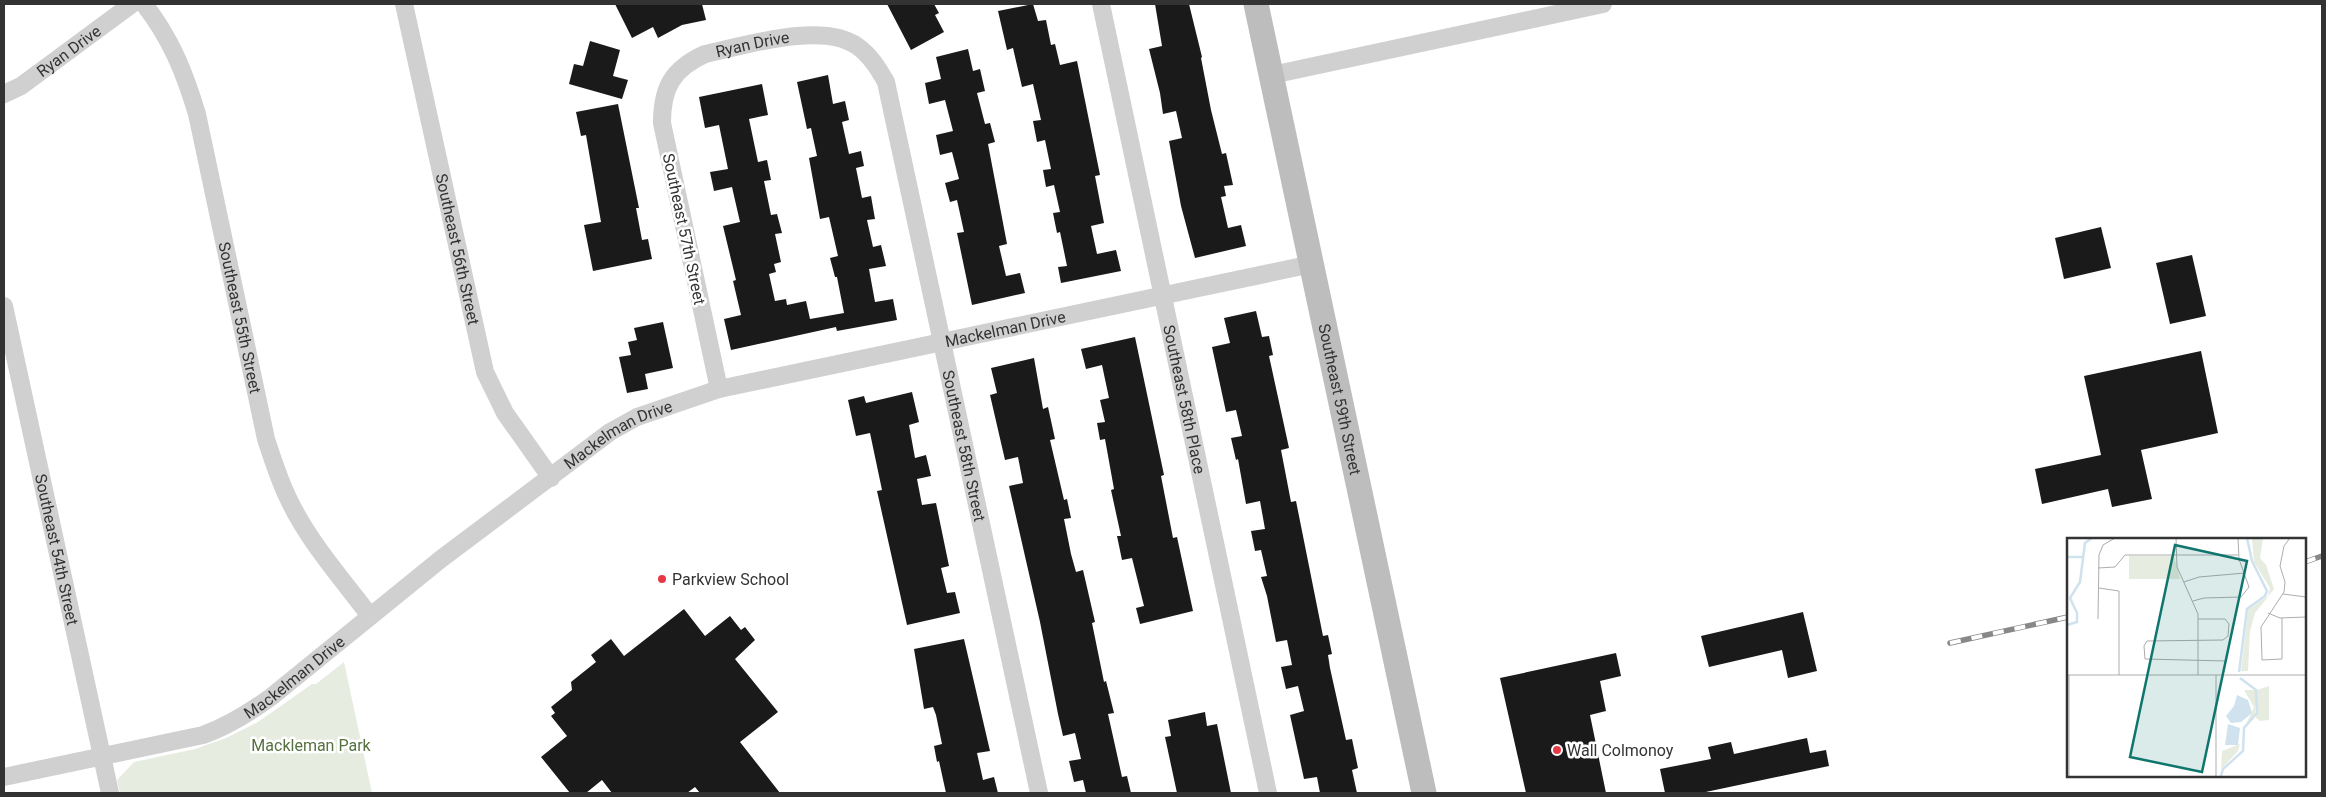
<svg xmlns="http://www.w3.org/2000/svg" width="2326" height="797" font-family="Roboto,sans-serif">
  <rect width="100%" height="100%" fill="#fff"/>
  <!-- green -->
  <path fill="#e6ecdf" d="M 344,662 L 372,793 L 120,793 L 117,780 L 134,762 L 195,749 L 226,738 L 258,722 L 312,684 L 316,684 Z"/>
  <!-- building -->
  <g fill="#1a1a1a">
    <path d="M 615,4 L 702,4 L 706,20 L 682,25 L 658,38 L 653,27 L 632,38 Z"/>
    <path d="M 887,4 L 934,4 L 939,13 L 935,15 L 944,32 L 911,50 Z"/>
    <path d="M 1033,4 L 1038,21 L 1046,20 L 1051,45 L 1055,44 L 1060,65 L 1077,61 L 1100,175 L 1095,176 L 1104,223 L 1091,226 L 1097,254 L 1116,250 L 1121,271 L 1061,283 L 1058,267 L 1067,266 L 1060,232 L 1057,233 L 1053,213 L 1060,212 L 1054,185 L 1046,187 L 1043,170 L 1051,169 L 1045,140 L 1037,142 L 1033,121 L 1041,120 L 1033,84 L 1022,87 L 1013,48 L 1007,50 L 998,11 Z"/>
    <path d="M 1155,4 L 1189,4 L 1202,57 L 1201,58 L 1211,110 L 1222,154 L 1226,153 L 1233,185 L 1224,186 L 1226,196 L 1221,197 L 1228,228 L 1241,225 L 1246,246 L 1195,258 L 1181,206 L 1169,141 L 1182,138 L 1176,111 L 1163,114 L 1160,93 L 1149,49 L 1162,46 Z"/>
    <path d="M 590,41 L 620,50 L 613,76 L 628,80 L 622,99 L 569,84 L 574,64 L 583,66 Z"/>
    <path d="M 968,49 L 973,71 L 980,69 L 985,91 L 977,93 L 985,124 L 990,123 L 995,142 L 988,144 L 1007,244 L 999,246 L 1006,276 L 1020,273 L 1025,293 L 972,305 L 957,233 L 964,232 L 957,200 L 950,202 L 945,183 L 959,179 L 952,152 L 940,155 L 936,135 L 953,131 L 945,100 L 929,104 L 925,83 L 941,79 L 936,57 Z"/>
    <path d="M 828,75 L 833,104 L 845,101 L 849,120 L 842,122 L 849,154 L 861,151 L 864,166 L 856,168 L 862,198 L 871,196 L 875,219 L 867,220 L 873,247 L 881,245 L 886,266 L 869,269 L 875,302 L 893,299 L 897,320 L 837,331 L 836,327 L 731,350 L 724,319 L 741,315 L 733,281 L 736,280 L 723,226 L 740,222 L 732,187 L 714,191 L 710,172 L 728,169 L 719,125 L 705,128 L 699,97 L 762,84 L 768,115 L 749,119 L 758,162 L 767,160 L 771,180 L 764,181 L 771,215 L 777,214 L 782,233 L 775,234 L 781,262 L 774,264 L 776,272 L 769,274 L 775,301 L 786,299 L 787,305 L 806,301 L 810,319 L 844,313 L 837,277 L 835,277 L 830,258 L 838,256 L 829,217 L 820,219 L 809,158 L 817,156 L 811,128 L 807,129 L 797,82 Z"/>
    <path d="M 618,104 L 639,208 L 636,208 L 642,240 L 648,239 L 652,259 L 593,271 L 584,225 L 601,222 L 586,135 L 581,136 L 576,112 Z"/>
    <path d="M 2101,227 L 2111,268 L 2064,279 L 2055,238 Z"/>
    <path d="M 2192,255 L 2206,316 L 2170,324 L 2156,263 Z"/>
    <path d="M 1256,311 L 1262,337 L 1269,336 L 1273,355 L 1269,356 L 1289,448 L 1281,450 L 1291,502 L 1296,501 L 1323,636 L 1328,635 L 1332,654 L 1328,655 L 1330,668 L 1346,740 L 1352,739 L 1358,768 L 1352,770 L 1357,793 L 1320,793 L 1317,777 L 1304,779 L 1290,715 L 1304,711 L 1298,686 L 1286,689 L 1281,667 L 1292,665 L 1287,640 L 1276,642 L 1267,596 L 1261,577 L 1267,576 L 1261,550 L 1255,551 L 1251,531 L 1265,529 L 1260,501 L 1246,504 L 1238,459 L 1236,460 L 1231,438 L 1242,436 L 1236,410 L 1226,412 L 1212,347 L 1230,343 L 1224,318 Z"/>
    <path d="M 663,322 L 673,368 L 645,374 L 648,389 L 627,393 L 619,357 L 631,355 L 628,342 L 637,340 L 634,328 Z"/>
    <path d="M 1135,337 L 1164,475 L 1161,476 L 1173,538 L 1177,537 L 1193,611 L 1140,624 L 1136,608 L 1144,606 L 1132,558 L 1122,560 L 1117,536 L 1121,536 L 1111,490 L 1114,489 L 1105,439 L 1100,440 L 1097,423 L 1105,422 L 1100,400 L 1109,398 L 1102,365 L 1086,369 L 1081,349 Z"/>
    <path d="M 2201,351 L 2218,433 L 2141,450 L 2152,499 L 2112,507 L 2108,489 L 2042,504 L 2035,469 L 2101,455 L 2084,376 Z"/>
    <path d="M 1034,358 L 1043,409 L 1048,407 L 1055,439 L 1050,440 L 1064,500 L 1067,499 L 1071,518 L 1064,519 L 1071,554 L 1076,572 L 1083,570 L 1095,622 L 1092,623 L 1104,682 L 1106,681 L 1114,713 L 1108,714 L 1122,777 L 1127,776 L 1131,793 L 1086,793 L 1083,780 L 1074,782 L 1069,761 L 1081,759 L 1075,733 L 1063,736 L 1058,714 L 1040,622 L 1009,486 L 1023,483 L 1018,457 L 1005,460 L 990,395 L 997,393 L 991,368 Z"/>
    <path d="M 912,392 L 919,422 L 909,425 L 915,458 L 926,455 L 931,476 L 917,479 L 922,505 L 936,503 L 949,566 L 941,568 L 947,593 L 955,592 L 960,613 L 907,625 L 877,491 L 882,490 L 870,433 L 856,436 L 848,400 L 864,396 L 866,403 Z"/>
    <path d="M 684,609 L 705,636 L 730,616 L 741,630 L 745,627 L 755,640 L 735,659 L 778,712 L 740,742 L 780,793 L 700,793 L 695,787 L 687,793 L 612,793 L 602,780 L 586,793 L 570,793 L 541,757 L 567,736 L 551,716 L 555,713 L 551,707 L 572,690 L 571,682 L 596,662 L 591,655 L 611,639 L 624,656 Z"/>
    <path d="M 1803,612 L 1817,671 L 1788,678 L 1782,650 L 1709,667 L 1701,636 Z"/>
    <path d="M 964,639 L 990,751 L 977,753 L 983,780 L 994,777 L 998,793 L 946,793 L 939,761 L 937,762 L 934,746 L 942,744 L 936,715 L 933,707 L 924,709 L 914,649 Z"/>
    <path d="M 1616,653 L 1621,676 L 1600,681 L 1606,711 L 1590,715 L 1606,793 L 1526,793 L 1500,678 Z"/>
    <path d="M 1205,712 L 1207,726 L 1217,724 L 1231,793 L 1177,793 L 1165,737 L 1171,736 L 1168,720 Z"/>
    <path d="M 1807,738 L 1810,753 L 1826,750 L 1829,766 L 1701,793 L 1665,793 L 1660,769 L 1711,759 L 1708,747 L 1731,742 L 1734,754 Z"/>
  </g>
  <g fill="none" stroke-linecap="round" stroke-linejoin="round">
    <!-- street -->
    <g stroke="#d0d0d0" stroke-width="18">
      <path id="s1" d="M 144,4 C 171,39 184,71 197,114 L 266,439 C 273,460 279,480 289,500 C 309,542 342,579 370,616"/>
      <path id="s2" d="M 404,4 L 485,372 L 505,413 L 551,478"/>
      <path id="s3" d="M 1101,4 L 1268,793"/>
      <path d="M 1272,75 L 1603,4"/>
      <path id="s4" d="M 4,94 L 21,86 L 132,4"/>
      <path id="s5" d="M 4,306 L 110,793"/>
      <path id="s6" d="M 719,389 L 662,123 C 662,88 672,69 705,54 C 744,46 822,21 857,46 C 870,55 878,68 886,82 L 1039,793"/>
      <path id="s7" d="M 4,777 L 203,735 C 228,726 249,713 271,697 L 441,559 L 610,432 L 637,417 L 719,389 L 1312,264"/>
    </g>
    <!-- secondary -->
    <path stroke="#bdbdbd" stroke-width="25" id="s8" d="M 1256,4 L 1424,793"/>
    <defs>
      <g id="rail">
        <path d="M 2305,562 L 2322,556"/>
        <path d="M 1950,643 L 2068,617"/>
      </g>
    </defs>
    <!-- rail casing -->
    <use href="#rail" stroke="#888" stroke-width="5.5"/>
    <!-- rail -->
    <use href="#rail" stroke="#fff" stroke-width="4" stroke-dasharray="11" stroke-linecap="butt"/>
  </g>
  <!-- markers -->
  <g fill="#e63946" stroke="#fff" stroke-width="2">
    <circle cx="662" cy="579" r="5"/>
    <circle cx="1557" cy="750" r="5"/>
  </g>
  <g text-anchor="middle" dominant-baseline="central" stroke-width="5" stroke-linejoin="round" paint-order="stroke">
    <!-- street labels -->
    <g font-size="16" fill="#333" stroke="#fff">
      <text stroke="none"><textPath href="#s6" startOffset="408">Ryan Drive</textPath></text>
      <text stroke="none"><textPath href="#s4" startOffset="78">Ryan Drive</textPath></text>
      <text transform="translate(684 229) rotate(78)">Southeast 57th Street</text>
      <text stroke="none"><textPath href="#s2" startOffset="251">Southeast 56th Street</textPath></text>
      <text stroke="none"><textPath href="#s1" startOffset="331">Southeast 55th Street</textPath></text>
      <text stroke="none"><textPath href="#s7" startOffset="1122">Mackelman Drive</textPath></text>
      <text stroke="none"><textPath href="#s8" startOffset="404">Southeast 59th Street</textPath></text>
      <text stroke="none"><textPath href="#s3" startOffset="404">Southeast 58th Place</textPath></text>
      <text stroke="none"><textPath href="#s7" startOffset="718">Mackelman Drive</textPath></text>
      <text stroke="none"><textPath href="#s6" startOffset="934">Southeast 58th Street</textPath></text>
      <text stroke="none"><textPath href="#s5" startOffset="249">Southeast 54th Street</textPath></text>
      <text stroke="none"><textPath href="#s7" startOffset="312">Mackelman Drive</textPath></text>
    </g>
    <!-- poi labels -->
    <g font-size="16" fill="#333" stroke="#fff" text-anchor="start">
      <text x="672" y="579">Parkview School</text>
      <text x="1567" y="750">Wall Colmonoy</text>
    </g>
    <!-- park labels -->
    <g font-size="16" fill="#56703f" stroke="#fff">
      <text x="311" y="745">Mackleman Park</text>
    </g>
  </g>
  <!-- overview -->
  <g transform="translate(2067 538)">
    <rect width="239" height="239" fill="#fff"/>
    <path d="M 185,0 L 196,0 L 193,20 L 199,27 L 207,51 L 188,75 L 183,93 L 181,133 L 174,133 L 181,72 L 201,58 L 203,50 L 187,24 ZM 62,18 L 107,18 L 113,41 L 62,41 ZM 202,148 L 202,182 L 193,183 L 189,180 L 190,152 ZM 177,152 L 188,152 L 189,164 L 188,176 L 179,186 L 187,169 ZM 173,206 L 171,213 L 154,231 L 155,213 Z" fill="#e6ecdf"/>
    <path d="M 170,157 L 181,162 L 185,175 L 174,184 L 164,185 L 159,178 L 167,168 ZM 161,186 L 173,190 L 171,207 L 158,207 Z" fill="#cfe2ee"/>
    <path fill="none" stroke="#cfe2ee" stroke-width="2.5" d="M 0,19 L 16,19M 0,87 L 10,84 L 10,75 L 3,60 L 13,44 L 18,5 L 25,0M 172,134 L 180,71 L 198,58 L 200,53 L 185,23 L 180,0M 154,238 L 156,231 L 176,213 L 177,190 L 190,175 L 189,152 L 173,140"/>
    <path fill="none" stroke="#adadad" stroke-width="1" d="M 109,0 L 110,29 L 131,76 L 131,137M 171,0 L 172,21 L 182,49M 31,30 L 48,29 L 58,17 L 171,17M 117,44 L 132,39 L 178,35M 32,50 L 52,53 L 52,137M 216,56 L 239,59M 126,63 L 137,60 L 174,59 L 182,49M 201,75 L 213,80 L 239,79M 215,80 L 215,121 L 195,122 L 194,89 L 217,54 L 218,44 L 213,28 L 217,8 L 223,0M 31,81 L 32,17 L 36,7 L 48,0M 131,81 L 158,81 L 162,86 L 161,98 L 156,102 L 80,103 L 77,108 L 78,121 L 159,123M 0,137 L 239,137M 2,137 L 2,238M 149,238 L 149,137"/>
    <path fill="#0f766e" fill-opacity="0.15" stroke="#0f766e" stroke-width="2.5" d="M 108,7 L 180,23 L 135,234 L 63,219 Z"/>
    <rect width="239" height="239" fill="none" stroke="#333" stroke-width="2.5"/>
  </g>
  <!-- border -->
  <rect width="2326" height="797" fill="none" stroke="#333333" stroke-width="10"/>
</svg>
